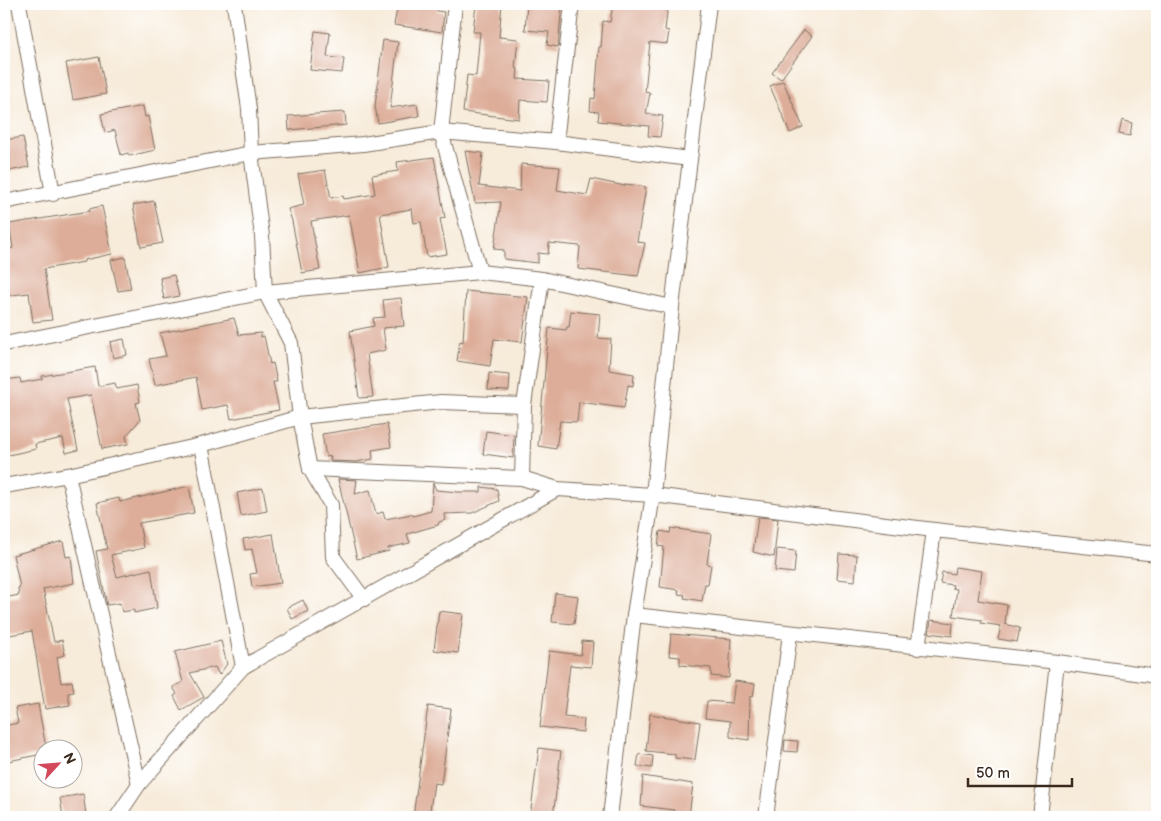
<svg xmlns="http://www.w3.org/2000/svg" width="1161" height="821" font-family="'Balsamiq Sans',sans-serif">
  <rect width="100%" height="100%" fill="#fff"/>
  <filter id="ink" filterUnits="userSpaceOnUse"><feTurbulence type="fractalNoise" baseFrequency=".02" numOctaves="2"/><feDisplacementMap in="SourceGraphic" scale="10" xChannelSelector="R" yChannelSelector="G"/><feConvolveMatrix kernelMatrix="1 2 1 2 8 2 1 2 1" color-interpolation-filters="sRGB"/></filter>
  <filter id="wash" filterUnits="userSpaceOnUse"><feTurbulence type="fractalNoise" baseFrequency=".0096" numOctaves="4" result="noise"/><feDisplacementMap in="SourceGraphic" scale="20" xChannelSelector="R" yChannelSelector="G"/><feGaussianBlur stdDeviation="1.12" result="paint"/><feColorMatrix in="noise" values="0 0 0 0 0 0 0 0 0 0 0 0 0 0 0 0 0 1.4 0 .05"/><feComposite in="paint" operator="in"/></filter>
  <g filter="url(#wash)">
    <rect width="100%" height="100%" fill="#f7ebd9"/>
    <g id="blocks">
      <!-- building -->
      <g fill="#ddad99">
        <path d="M 398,4 L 438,4 L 437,11 L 444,12 L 442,32 L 394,25 Z"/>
        <path d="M 476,4 L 502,4 L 499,37 L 518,39 L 515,68 L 518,69 L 517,79 L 549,81 L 547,102 L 520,100 L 519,119 L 463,112 L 467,75 L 476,76 L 480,32 L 473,32 Z"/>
        <path d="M 527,4 L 562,4 L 558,47 L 547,45 L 549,32 L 525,30 Z"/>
        <path d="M 613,4 L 668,4 L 665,30 L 669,31 L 667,44 L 650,42 L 645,92 L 650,93 L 646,114 L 663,116 L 660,137 L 648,136 L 649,126 L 598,121 L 599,112 L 590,111 L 591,98 L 595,99 L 599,47 L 601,47 L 603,21 L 610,22 Z"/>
        <path d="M 804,30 L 812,36 L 781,79 L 772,73 Z"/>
        <path d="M 315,31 L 330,33 L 327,57 L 344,59 L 342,73 L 310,70 Z"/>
        <path d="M 383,40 L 398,42 L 390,108 L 417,104 L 419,116 L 378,123 L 375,106 Z"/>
        <path d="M 99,57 L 106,94 L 73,100 L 66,63 Z"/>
        <path d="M 783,81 L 803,127 L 790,133 L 770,86 Z"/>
        <path d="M 143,106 L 145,117 L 148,116 L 155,150 L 129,156 L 128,153 L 121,155 L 115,130 L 105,133 L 101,114 Z"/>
        <path d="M 345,112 L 346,125 L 289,130 L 288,116 Z"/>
        <path d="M 1122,120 L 1132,123 L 1130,136 L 1119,134 Z"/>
        <path d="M 23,137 L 29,167 L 4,172 L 4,140 Z"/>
        <path d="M 465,151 L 483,153 L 479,186 L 520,191 L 521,164 L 560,167 L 557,190 L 587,195 L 591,179 L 625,186 L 625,184 L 646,187 L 637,242 L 645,243 L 638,276 L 578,269 L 580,246 L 549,243 L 548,254 L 538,253 L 538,263 L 504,259 L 504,250 L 494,249 L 501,202 L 475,203 Z"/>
        <path d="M 434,157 L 445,218 L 440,219 L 447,254 L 427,257 L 421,222 L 414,223 L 412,209 L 380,214 L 389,267 L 360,273 L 349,215 L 311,221 L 320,270 L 302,273 L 292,221 L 288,209 L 304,205 L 298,174 L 325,170 L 331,198 L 343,196 L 344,199 L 375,194 L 372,175 L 398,171 L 397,162 Z"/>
        <path d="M 154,201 L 163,243 L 141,247 L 133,205 Z"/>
        <path d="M 102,206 L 112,254 L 84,260 L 84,262 L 44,269 L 52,320 L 33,322 L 29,293 L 4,296 L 4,281 L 7,280 L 4,255 L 9,254 L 8,249 L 13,248 L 9,224 L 90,211 L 89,209 Z"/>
        <path d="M 125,257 L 131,289 L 118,291 L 111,260 Z"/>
        <path d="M 174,275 L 179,296 L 164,299 L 160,278 Z"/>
        <path d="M 466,291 L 528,297 L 522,342 L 494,339 L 490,366 L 457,361 L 460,341 L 463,342 Z"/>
        <path d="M 401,298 L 404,326 L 383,328 L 386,350 L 367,354 L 373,397 L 359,398 L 350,331 L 374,326 L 373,318 L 385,317 L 383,300 Z"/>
        <path d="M 571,311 L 600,314 L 598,338 L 611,339 L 609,370 L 634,374 L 633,386 L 628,385 L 624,408 L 579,402 L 577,422 L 560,421 L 556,449 L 538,446 L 549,328 L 566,330 L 567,327 L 569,327 Z"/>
        <path d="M 234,318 L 239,335 L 261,333 L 261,337 L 264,336 L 270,364 L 273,363 L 276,377 L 277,382 L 273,382 L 279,410 L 231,419 L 228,405 L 202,410 L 196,377 L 155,385 L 149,359 L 166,356 L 160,333 Z"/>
        <path d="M 124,339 L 127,355 L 113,358 L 110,342 Z"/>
        <path d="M 95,367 L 98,386 L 115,383 L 117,389 L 137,385 L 140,402 L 136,403 L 140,420 L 126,436 L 128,444 L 102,449 L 91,395 L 67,399 L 78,450 L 66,453 L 63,438 L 35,444 L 36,449 L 4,456 L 4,419 L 8,418 L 4,380 L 20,378 L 21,383 L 42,379 L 42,376 Z"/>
        <path d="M 489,373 L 510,375 L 509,391 L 488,390 Z"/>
        <path d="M 387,424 L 391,447 L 372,450 L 373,459 L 356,462 L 330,461 L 331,456 L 326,457 L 322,434 Z"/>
        <path d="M 486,431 L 514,435 L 513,458 L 483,454 Z"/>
        <path d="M 338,479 L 357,480 L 355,494 L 370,490 L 376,514 L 383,512 L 385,519 L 412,514 L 413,516 L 431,511 L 433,483 L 436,490 L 458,492 L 481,492 L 481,487 L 497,489 L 499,501 L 472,513 L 444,514 L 445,520 L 439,522 L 438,525 L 407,534 L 410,543 L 388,548 L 389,551 L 357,559 Z"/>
        <path d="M 189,486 L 194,513 L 139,523 L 144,548 L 111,555 L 117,577 L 151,569 L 157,608 L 134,613 L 134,610 L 122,612 L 120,603 L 107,605 L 96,551 L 107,549 L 97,503 L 119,498 L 120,502 Z"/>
        <path d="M 263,488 L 267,511 L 241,516 L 237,493 Z"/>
        <path d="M 758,517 L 778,519 L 774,557 L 753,552 Z"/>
        <path d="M 671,528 L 711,534 L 707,564 L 711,565 L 708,584 L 705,584 L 702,601 L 684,598 L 685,595 L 678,594 L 679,590 L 660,587 L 664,547 L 658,546 L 660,531 L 670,533 Z"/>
        <path d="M 273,534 L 281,583 L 252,587 L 250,574 L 257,573 L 252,549 L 245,550 L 243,539 Z"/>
        <path d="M 63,541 L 66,557 L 71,556 L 74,583 L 43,589 L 54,642 L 62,640 L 65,655 L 57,657 L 61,683 L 72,681 L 74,692 L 68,693 L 70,705 L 45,709 L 32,631 L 4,636 L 4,598 L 19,595 L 18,588 L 20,587 L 13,555 Z"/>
        <path d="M 777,549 L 796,551 L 794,573 L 775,571 Z"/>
        <path d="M 839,554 L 857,555 L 855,581 L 837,579 Z"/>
        <path d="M 955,567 L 982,571 L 978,600 L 1007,605 L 1005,624 L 1020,628 L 1017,642 L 998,639 L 1001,626 L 981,623 L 982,620 L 953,616 L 957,589 L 952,588 L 953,585 L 940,583 L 942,572 L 954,574 Z"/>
        <path d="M 555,593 L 578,596 L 574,624 L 552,622 Z"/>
        <path d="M 303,600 L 308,611 L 292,619 L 287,608 Z"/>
        <path d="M 439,611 L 463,614 L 458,653 L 434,650 Z"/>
        <path d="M 931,620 L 953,623 L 952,636 L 929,633 Z"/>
        <path d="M 671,634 L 731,639 L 729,678 L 711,676 L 711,668 L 680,665 L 680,657 L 669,656 Z"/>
        <path d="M 221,641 L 227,664 L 219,675 L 215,667 L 190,673 L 204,697 L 181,710 L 174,696 L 177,694 L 173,687 L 183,682 L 175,652 Z"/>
        <path d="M 582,641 L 593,642 L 591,667 L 570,665 L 564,717 L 584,719 L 583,732 L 540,727 L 549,651 L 581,655 Z"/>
        <path d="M 735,681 L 755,684 L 753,697 L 750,696 L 749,740 L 730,737 L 730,721 L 705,718 L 707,701 L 732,703 Z"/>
        <path d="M 38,704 L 46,748 L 42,748 L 42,754 L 4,762 L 4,749 L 8,748 L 4,726 L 18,723 L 15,708 Z"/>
        <path d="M 428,706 L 451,709 L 441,784 L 434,783 L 429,817 L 413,817 Z"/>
        <path d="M 650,714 L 700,722 L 695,760 L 675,758 L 675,754 L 646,751 Z"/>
        <path d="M 785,740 L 798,741 L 797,752 L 784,751 Z"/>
        <path d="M 539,748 L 561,751 L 553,817 L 530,817 Z"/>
        <path d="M 639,754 L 653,756 L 652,768 L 637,766 Z"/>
        <path d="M 643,776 L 693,784 L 689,817 L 673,817 L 674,810 L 641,806 Z"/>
        <path d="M 83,794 L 86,814 L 63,817 L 60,798 Z"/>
      </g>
    </g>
  </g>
  <g filter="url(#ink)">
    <use href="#blocks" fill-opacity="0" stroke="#7d6e5f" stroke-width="1"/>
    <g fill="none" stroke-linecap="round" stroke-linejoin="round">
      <defs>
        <g id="street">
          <path d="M 19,4 L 53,194"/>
          <path d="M 234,4 L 249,109 L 251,153 L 262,236 L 265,292 L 291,343 L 300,417 L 310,469 L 331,505 L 333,557 L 364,599"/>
          <path d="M 455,4 L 441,132 L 480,272 L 542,279 L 672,307"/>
          <path d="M 556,142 L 690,159"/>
          <path d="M 4,202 L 251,153 L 363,144 L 441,132 L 556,142 L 572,4"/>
          <path d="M 4,344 L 265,292 L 480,272"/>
          <path d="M 201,445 L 243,667"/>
          <path d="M 310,469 L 522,478 L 557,489 L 653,495 L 934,530 L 1157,554"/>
          <path d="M 68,475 L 139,784"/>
          <path d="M 522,478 L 524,405 L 542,279"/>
          <path d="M 4,486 L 68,475 L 201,445 L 300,417 L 441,402 L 524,405"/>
          <path d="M 634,615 L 1057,662 L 1157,676"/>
          <path d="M 918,648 L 934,530"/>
          <path d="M 117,817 L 139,784 L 243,667 L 557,489"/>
          <path d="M 610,817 L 634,615 L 653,495 L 672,307 L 709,4"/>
          <path d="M 766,817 L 790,634"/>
          <path d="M 1040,817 L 1057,662"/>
        </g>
      </defs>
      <!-- street casing -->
      <use href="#street" stroke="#7d6e5f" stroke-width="16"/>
      <!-- street -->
      <use href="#street" stroke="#fff" stroke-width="14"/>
    </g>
  </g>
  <!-- margin -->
  <rect width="1161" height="821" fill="none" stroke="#fff" stroke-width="20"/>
  <!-- north arrow -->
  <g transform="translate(58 764) rotate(64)"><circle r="24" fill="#ffffff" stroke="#b1aaa5"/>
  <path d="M0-4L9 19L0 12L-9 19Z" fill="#d1495b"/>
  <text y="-8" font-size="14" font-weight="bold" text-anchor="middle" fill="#3b2a1e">N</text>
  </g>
  <!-- scale -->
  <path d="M968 778v8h104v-8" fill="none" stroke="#3b2a1e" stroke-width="2.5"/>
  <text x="976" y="778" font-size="15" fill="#3b2a1e" stroke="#ffffff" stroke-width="4" paint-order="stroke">50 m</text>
</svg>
